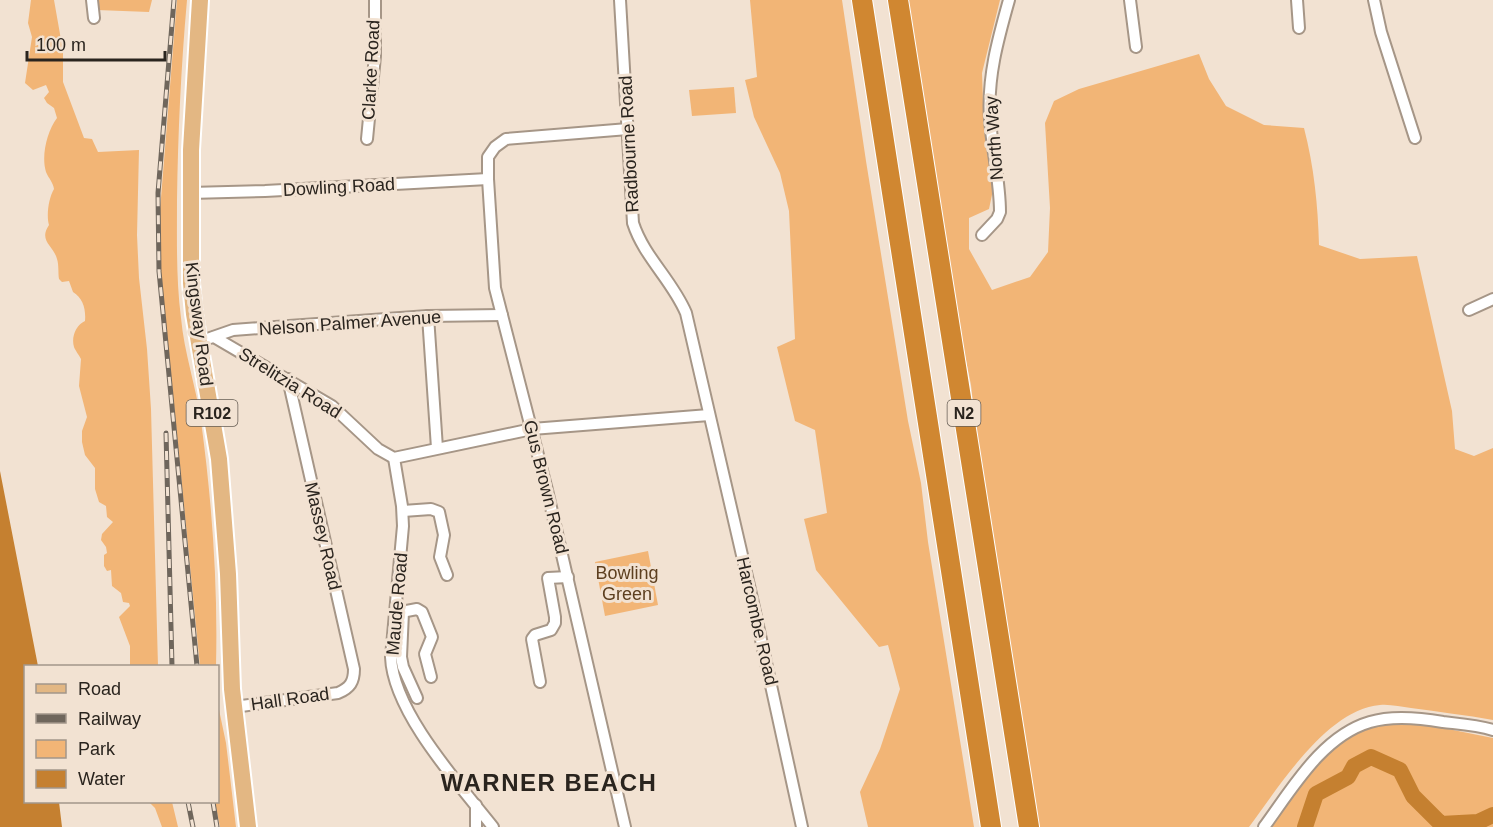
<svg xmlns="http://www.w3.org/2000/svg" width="1493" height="827" font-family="Helvetica,sans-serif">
  <rect width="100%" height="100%" fill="#f2e2d2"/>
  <!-- green -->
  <g fill="#f2b576">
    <path d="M 31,0 L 54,0 L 63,51 L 63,82 L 84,138 L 92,139 L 98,152 L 139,150 L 137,235 L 139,278 L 147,349 L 151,409 L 158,666 L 130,666 L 130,646 L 119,617 L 130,606 L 129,603 L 123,602 L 121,593 L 112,586 L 111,570 L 107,571 L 104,566 L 104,555 L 107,553 L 106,547 L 101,540 L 102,534 L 113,522 L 107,517 L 106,506 L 99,502 L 95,489 L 95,468 L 85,455 L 82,442 L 82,431 L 87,417 L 79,386 L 81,359 C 79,355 75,350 74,347 C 71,337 76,325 85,321 C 86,309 83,298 73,292 L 69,281 L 62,282 L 59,279 C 58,273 59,265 57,259 C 54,246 38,241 49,225 C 46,215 49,197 54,189 C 53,182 49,179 46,172 C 41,156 47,131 57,118 L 54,108 L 47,103 L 44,98 L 49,92 L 46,85 L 33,90 L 25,83 L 32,37 L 28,23 Z"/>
    <path d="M 96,0 L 152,0 L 149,12 L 97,10 Z"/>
    <path d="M 177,0 L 187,0 C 181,67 178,133 177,200 C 177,240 176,279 181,318 C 184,352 196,387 201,421 C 212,502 218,585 216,666 L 200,666 L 161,275 L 160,210 Z"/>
    <path d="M 750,0 L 842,0 L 866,161 L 908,421 L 921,483 L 928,542 L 974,827 L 868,827 L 860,792 L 880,749 L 900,689 L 888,645 L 879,647 L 816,570 L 804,519 L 827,513 L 815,430 L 795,421 L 777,347 L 795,339 L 789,211 L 780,173 L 754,117 L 745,80 L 757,77 Z"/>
    <path d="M 906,0 L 1000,0 L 982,73 L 984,129 L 993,190 L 989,209 L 969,218 L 969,249 L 992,290 L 1030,277 L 1048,252 L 1050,208 L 1045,123 L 1054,101 L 1079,89 L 1199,54 L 1209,79 L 1226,106 L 1264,125 L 1304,128 C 1314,167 1318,205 1319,245 L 1360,259 L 1417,256 L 1452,411 L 1455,449 L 1474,456 L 1493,448 L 1493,720 C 1466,715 1439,712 1411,708 C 1401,707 1390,704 1380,705 C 1327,709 1278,788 1249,827 L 1034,827 L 981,475 L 971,385 L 951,287 Z"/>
    <path d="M 734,87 L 736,113 L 692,116 L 689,90 Z"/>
    <path d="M 648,551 L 658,605 L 605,616 L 595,562 Z"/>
    <path d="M 218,705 L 226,743 L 236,827 L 220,827 L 215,802 L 218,802 Z"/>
    <path d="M 1403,724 L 1428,725 L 1493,738 L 1493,827 L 1271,827 C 1297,790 1325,741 1371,727 C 1381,724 1393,725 1403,724 Z"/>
    <path d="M 149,802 L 172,802 L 178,827 L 162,827 L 155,808 Z"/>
  </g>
  <!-- water -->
  <path fill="#c58030" d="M 0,471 L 38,666 L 26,666 L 26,802 L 59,802 L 62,827 L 0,827 Z"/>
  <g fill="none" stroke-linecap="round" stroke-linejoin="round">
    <!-- river -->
    <path stroke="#c58030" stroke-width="16" d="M 1305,827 L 1316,794 L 1348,777 L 1354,766 L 1371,757 L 1400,770 L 1413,796 L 1441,824 L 1478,822 L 1493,815"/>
    <defs>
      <g id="minor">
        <path d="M 92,0 L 94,18"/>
        <path d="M 620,0 L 633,223 C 644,257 672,280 686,313 L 751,594 L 802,827"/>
        <path d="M 1130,0 L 1136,47"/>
        <path d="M 1297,0 L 1299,28"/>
        <path d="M 1374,0 L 1381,32 L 1415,138"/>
        <path d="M 367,139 L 375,56 L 375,0"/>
        <path d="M 190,193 L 265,191 L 488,179"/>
        <path d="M 982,235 L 997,219 L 1000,212 C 1000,181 992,150 990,119 C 987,78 998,39 1009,0"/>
        <path d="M 1469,310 L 1493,299"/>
        <path d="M 428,316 L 437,448"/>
        <path d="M 214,337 L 332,406 L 378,449 L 394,458 L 532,429 L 709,415"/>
        <path d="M 210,338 L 233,330 L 428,316 L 502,315"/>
        <path d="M 394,458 L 402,506 L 403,526 L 391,657 C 393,712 459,784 493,827"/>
        <path d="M 403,511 L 431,509 L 439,512 L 444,535 L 440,557 L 447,575"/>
        <path d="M 403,612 L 401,657 L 403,667 L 417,698"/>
        <path d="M 396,613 L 417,609 L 422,612 L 432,637 L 425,654 L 431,677"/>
        <path d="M 540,682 L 532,639 L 535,635 L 551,630 L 555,623 L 555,617 L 548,578 L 568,577"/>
        <path d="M 234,707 L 338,693 C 350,688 354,682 354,669 L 288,379"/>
        <path d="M 476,805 L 476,827"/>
        <path d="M 625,827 L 547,490 L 495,288 L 488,179 L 488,157 L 495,147 L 506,139 L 628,129"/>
        <path d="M 1264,827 C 1292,789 1322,736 1370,722 C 1393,715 1420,718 1443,722 C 1460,724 1477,725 1493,730"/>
      </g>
      <path id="primary" d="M 200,0 L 191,150 L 191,283 L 194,314 L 219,459 L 228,574 L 232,689 L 248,827"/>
      <g id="motorway">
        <path d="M 862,0 L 991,827"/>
        <path d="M 898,0 L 1029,827"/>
      </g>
    </defs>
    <!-- minor casing -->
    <use href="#minor" stroke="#a69687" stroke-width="14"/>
    <!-- primary casing -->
    <use href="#primary" stroke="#fff" stroke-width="20"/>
    <!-- motorway casing -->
    <use href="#motorway" stroke="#fff" stroke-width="22"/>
    <!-- minor -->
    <use href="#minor" stroke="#fff" stroke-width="10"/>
    <!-- primary -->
    <use href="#primary" stroke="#e3b783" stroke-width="16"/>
    <!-- motorway -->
    <use href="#motorway" stroke="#d08731" stroke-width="20"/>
    <defs>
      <g id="rail">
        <path d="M 174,0 L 158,193 L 159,271 L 197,666"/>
        <path d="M 166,433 L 172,666"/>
        <path d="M 188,802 L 193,827"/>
        <path d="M 213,802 L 217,827"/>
      </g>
    </defs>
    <!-- rail casing -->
    <use href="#rail" stroke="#6f665c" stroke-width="5"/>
    <!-- rail -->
    <use href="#rail" stroke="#f2e2d2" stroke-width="3" stroke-dasharray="9" stroke-linecap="butt"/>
  </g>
  <g text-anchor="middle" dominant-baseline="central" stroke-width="6" stroke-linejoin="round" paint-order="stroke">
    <!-- shield labels -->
    <g fill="#f2e2d2" stroke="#665d54" stroke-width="1.5">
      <rect x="186.5" y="400" width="51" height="26" rx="4.5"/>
      <rect x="947.5" y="400" width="33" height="26" rx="4.5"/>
    </g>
    <g font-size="16" font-weight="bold" fill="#2a241e">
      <text x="212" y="413">R102</text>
      <text x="964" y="413">N2</text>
    </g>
    <!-- street labels -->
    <g font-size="18" fill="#2a241e" stroke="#f2e2d2">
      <text transform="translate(371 70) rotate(-87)">Clarke Road</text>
      <text transform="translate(994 138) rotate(-94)">North Way</text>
      <text transform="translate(629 144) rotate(-93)">Radbourne Road</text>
      <text transform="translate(339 187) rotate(-3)">Dowling Road</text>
      <text transform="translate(350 323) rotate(-4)">Nelson Palmer Avenue</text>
      <text transform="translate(199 324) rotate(83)">Kingsway Road</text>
      <text transform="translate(290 383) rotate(32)">Strelitzia Road</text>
      <text transform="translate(546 487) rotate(76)">Gus Brown Road</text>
      <text transform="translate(323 536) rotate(77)">Massey Road</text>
      <text transform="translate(397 604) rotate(-85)">Maude Road</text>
      <text transform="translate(757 621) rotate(77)">Harcombe Road</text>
      <text transform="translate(290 699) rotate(-8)">Hall Road</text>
    </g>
    <!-- park labels -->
    <g font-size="18" fill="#5d3f1f" stroke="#f2e2d2">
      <text x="627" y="573">Bowling<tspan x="627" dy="21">Green</tspan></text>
    </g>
    <!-- district labels -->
    <g font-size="24" font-weight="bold" letter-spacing="1.5" fill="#2a241e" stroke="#f2e2d2">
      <text x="549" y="782">WARNER BEACH</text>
    </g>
  </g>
  <!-- legend -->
  <rect x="24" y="665" width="195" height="138" fill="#f2e2d2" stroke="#a2968a" stroke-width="1.5"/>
  <rect x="36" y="684" width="30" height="9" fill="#e3b783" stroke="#a2968a" stroke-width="1.5"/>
  <text x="78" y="695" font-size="18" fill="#2a241e">Road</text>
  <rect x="36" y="714" width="30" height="9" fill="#6f665c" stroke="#a2968a" stroke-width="1.5"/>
  <text x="78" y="725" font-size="18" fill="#2a241e">Railway</text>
  <rect x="36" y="740" width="30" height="18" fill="#f2b576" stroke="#a2968a" stroke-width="1.5"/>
  <text x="78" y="755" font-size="18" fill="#2a241e">Park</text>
  <rect x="36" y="770" width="30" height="18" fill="#c58030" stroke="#a2968a" stroke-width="1.5"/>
  <text x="78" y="785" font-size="18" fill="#2a241e">Water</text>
  <!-- scale -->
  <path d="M27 51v9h138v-9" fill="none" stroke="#2a241e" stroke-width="3"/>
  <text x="36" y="51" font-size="18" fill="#2a241e" stroke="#f2e2d2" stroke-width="4.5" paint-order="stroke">100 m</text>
</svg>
